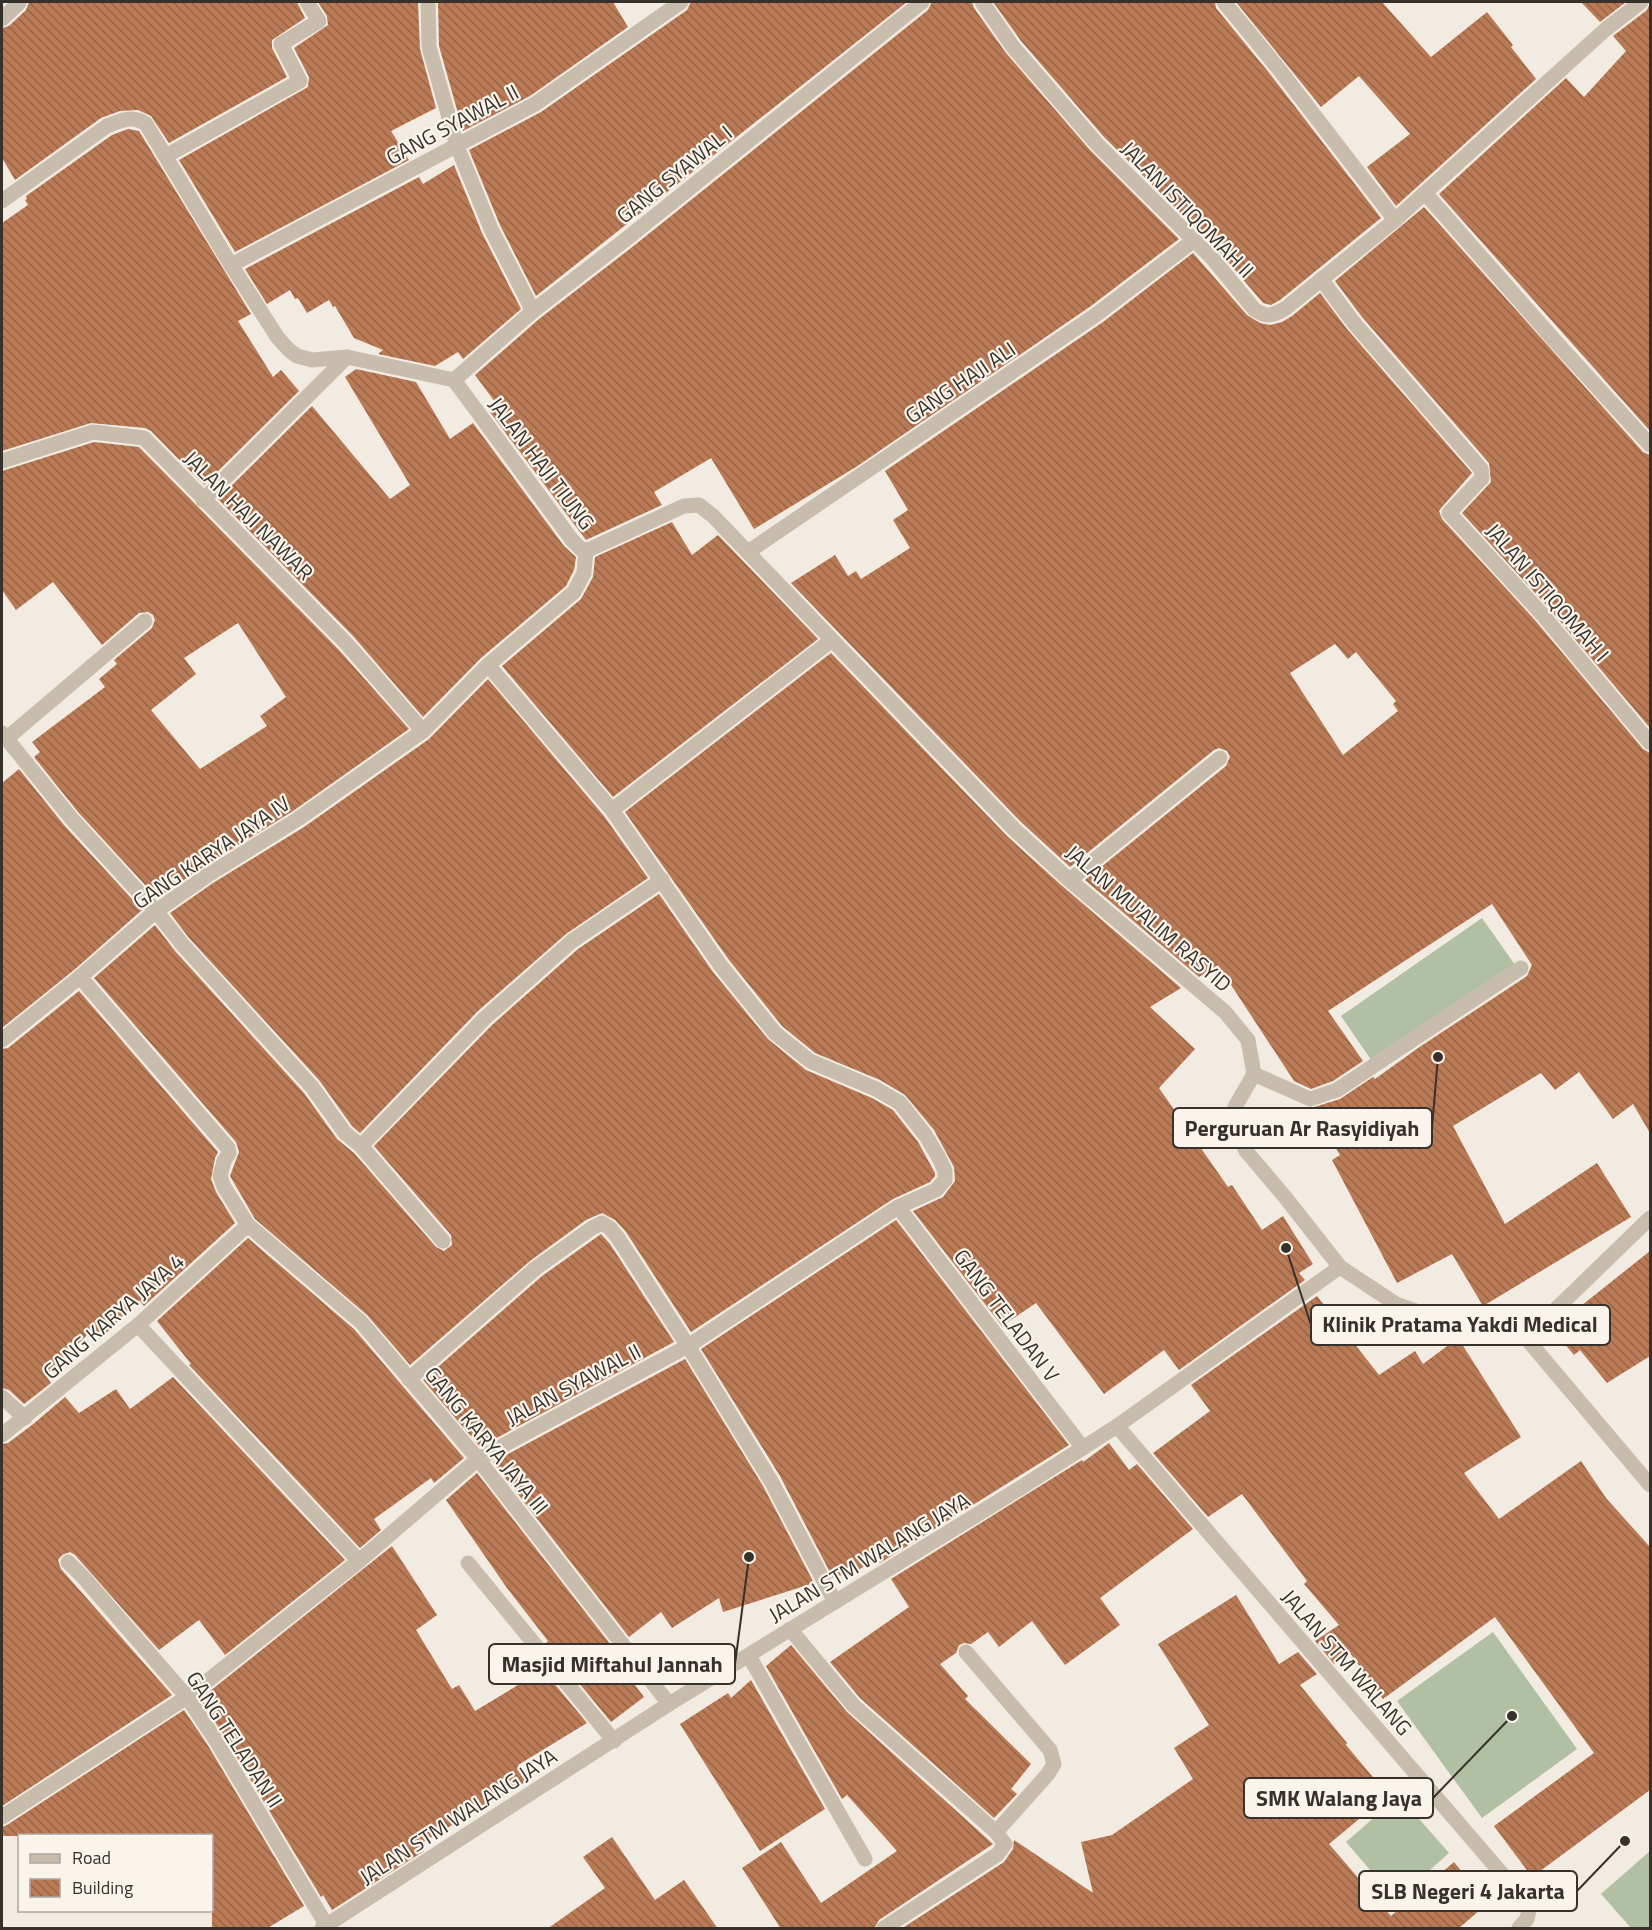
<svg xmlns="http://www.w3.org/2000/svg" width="1652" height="1930" font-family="'Titillium Web',sans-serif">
  <defs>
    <pattern id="building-back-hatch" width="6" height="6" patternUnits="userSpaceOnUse" patternTransform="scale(1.5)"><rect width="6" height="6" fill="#ba7a56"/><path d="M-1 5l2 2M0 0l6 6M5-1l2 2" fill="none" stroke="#986547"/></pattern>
  </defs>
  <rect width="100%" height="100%" fill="#f1ebe1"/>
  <!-- grass -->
  <g fill="#b1bfa2">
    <path d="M 1482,918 L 1515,965 L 1374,1064 L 1341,1016 Z"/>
    <path d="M 1493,1632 L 1577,1749 L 1482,1818 L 1397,1701 Z"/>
    <path d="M 1399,1796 L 1449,1853 L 1396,1900 L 1346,1842 Z"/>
    <path d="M 1650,1851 L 1650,1928 L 1631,1928 L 1601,1894 Z"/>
  </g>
  <!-- building -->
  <g fill="url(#building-back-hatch)" fill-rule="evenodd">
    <path d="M 29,2 L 297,2 L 305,18 L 272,40 L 272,48 L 287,77 L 169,143 L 151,116 L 138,110 L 120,111 L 101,118 L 15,180 L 2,158 L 2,28 L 9,26 L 26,10 Z"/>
    <path d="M 318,2 L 418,2 L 420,49 L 436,108 L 391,131 L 409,160 L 235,252 L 179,160 L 308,87 L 309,77 L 294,48 L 328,25 L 327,16 Z"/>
    <path d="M 438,2 L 613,2 L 628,27 L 530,96 L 463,131 L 439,46 Z"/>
    <path d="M 691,2 L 907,2 L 536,296 L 500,225 L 469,150 L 541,112 L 687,10 Z"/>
    <path d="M 932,2 L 972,2 L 974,8 L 1006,53 L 1090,150 L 1179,239 L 1091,306 L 856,467 L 754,529 L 711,458 L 654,492 L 662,505 L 586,540 L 490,412 L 498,406 L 475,375 L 539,319 L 631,248 L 928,10 Z"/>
    <path d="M 993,2 L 1215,2 L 1216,8 L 1270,74 L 1381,218 L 1280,300 L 1271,305 L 1263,303 L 1219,251 L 1104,137 L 1021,41 Z"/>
    <path d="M 1236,2 L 1382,2 L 1431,57 L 1487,12 L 1513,45 L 1511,47 L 1536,79 L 1396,206 L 1367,167 L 1410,134 L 1359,76 L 1321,107 Z"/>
    <path d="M 1581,2 L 1626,2 L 1600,22 Z"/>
    <path d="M 1650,3 L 1650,431 L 1439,194 L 1566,78 L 1584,97 L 1626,51 L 1613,36 L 1647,10 Z"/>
    <path d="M 128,129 L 139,131 L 251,314 L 238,321 L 273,377 L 281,370 L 299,391 L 204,485 L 151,431 L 145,428 L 91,423 L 2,451 L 2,223 L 28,205 L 25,200 L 27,199 L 26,196 L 112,135 Z"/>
    <path d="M 454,165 L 482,233 L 521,309 L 463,359 L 458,352 L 435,366 L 378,354 L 383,350 L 354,338 L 335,306 L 333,307 L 329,300 L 307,313 L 298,298 L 295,299 L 290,290 L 267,304 L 245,269 L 419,177 L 423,184 Z"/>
    <path d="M 1424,207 L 1643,452 L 1650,455 L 1650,728 L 1548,607 L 1462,513 L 1491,482 L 1489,463 L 1362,317 L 1335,281 Z"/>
    <path d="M 1193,253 L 1247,315 L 1260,323 L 1270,325 L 1282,322 L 1292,316 L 1320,293 L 1347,329 L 1472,473 L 1442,507 L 1439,511 L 1442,519 L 1534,619 L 1643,749 L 1650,753 L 1650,1133 L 1633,1104 L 1613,1119 L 1579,1072 L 1555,1090 L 1541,1073 L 1453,1126 L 1505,1224 L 1597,1163 L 1631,1217 L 1483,1306 L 1452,1254 L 1397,1283 L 1332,1160 L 1340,1155 L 1311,1108 L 1340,1099 L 1373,1077 L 1375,1079 L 1418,1048 L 1527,976 L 1532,965 L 1492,904 L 1328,1011 L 1363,1061 L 1333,1081 L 1311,1089 L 1294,1081 L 1218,965 L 1199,977 L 1085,880 L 1226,766 L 1230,757 L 1227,751 L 1219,748 L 1214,750 L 1070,867 L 1021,822 L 791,583 L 835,555 L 848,576 L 856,571 L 861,579 L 910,548 L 893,520 L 908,510 L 885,471 L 1103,322 ZM 1335,644 L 1348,659 L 1356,652 L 1396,701 L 1393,704 L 1398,711 L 1343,755 L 1290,673 Z"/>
    <path d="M 356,369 L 416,382 L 450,439 L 473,423 L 564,546 L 576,557 L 574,570 L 566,586 L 481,658 L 423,717 L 353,636 L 218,499 L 312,406 L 390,499 L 410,485 L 345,377 Z"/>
    <path d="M 94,442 L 139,447 L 339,650 L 409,729 L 293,811 L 203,867 L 157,898 L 78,812 L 34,757 L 40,752 L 32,742 L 105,687 L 99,679 L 117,664 L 114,660 L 152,628 L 155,620 L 153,615 L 148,612 L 139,613 L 102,645 L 53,582 L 16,610 L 2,590 L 2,471 ZM 238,623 L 286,697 L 260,716 L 267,726 L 200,769 L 151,710 L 196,674 L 184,658 Z"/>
    <path d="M 672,522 L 692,555 L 718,535 L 818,639 L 613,797 L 502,666 L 581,599 L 593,577 L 595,557 Z"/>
    <path d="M 831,653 L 1007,836 L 1060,884 L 1181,988 L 1150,1007 L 1195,1049 L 1159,1088 L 1228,1187 L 1232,1185 L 1262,1230 L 1283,1216 L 1313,1264 L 1299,1273 L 1305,1280 L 1179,1370 L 1164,1350 L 1104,1394 L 1036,1303 L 1002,1326 L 913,1211 L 943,1197 L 955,1181 L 954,1167 L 934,1130 L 905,1095 L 880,1080 L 815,1053 L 782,1026 L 729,960 L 625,812 Z"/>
    <path d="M 488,679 L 604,816 L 648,878 L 566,934 L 478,1011 L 360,1133 L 352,1126 L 319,1080 L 189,938 L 170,913 L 213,883 L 304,827 L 429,739 Z"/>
    <path d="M 19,769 L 64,825 L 142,910 L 74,970 L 2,1028 L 2,783 Z"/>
    <path d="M 659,894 L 713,972 L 768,1039 L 806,1070 L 872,1098 L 893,1110 L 918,1142 L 935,1173 L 935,1176 L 930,1182 L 893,1199 L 691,1332 L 626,1232 L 615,1220 L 602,1213 L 586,1220 L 530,1261 L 410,1365 L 367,1315 L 255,1219 L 230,1176 L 239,1152 L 236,1142 L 94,978 L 155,925 L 175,951 L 304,1093 L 337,1139 L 354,1153 L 436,1247 L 444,1251 L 452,1245 L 451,1235 L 374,1146 L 492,1025 L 578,949 Z"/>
    <path d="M 79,991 L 218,1152 L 215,1158 L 211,1179 L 216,1192 L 235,1223 L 144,1306 L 139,1300 L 100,1339 L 92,1330 L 46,1376 L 51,1383 L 24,1404 L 9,1390 L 2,1388 L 2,1049 L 8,1048 Z"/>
    <path d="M 896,1220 L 1069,1445 L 880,1563 L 877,1558 L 860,1569 L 833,1578 L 780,1476 L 701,1349 Z"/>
    <path d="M 601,1234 L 610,1244 L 674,1342 L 480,1447 L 423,1380 L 542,1276 Z"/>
    <path d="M 248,1238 L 354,1329 L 464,1458 L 434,1483 L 431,1478 L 374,1519 L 381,1530 L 360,1548 L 189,1365 L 191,1364 L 157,1321 Z"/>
    <path d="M 1650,1251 L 1650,1356 L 1607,1383 L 1580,1350 L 1574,1355 L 1552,1329 Z"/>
    <path d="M 1317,1296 L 1379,1375 L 1415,1351 L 1423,1364 L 1458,1338 L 1521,1437 L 1464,1473 L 1499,1519 L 1581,1461 L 1606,1498 L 1650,1547 L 1650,1790 L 1532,1877 L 1494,1826 L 1594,1753 L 1495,1617 L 1383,1699 L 1350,1653 L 1334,1664 L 1315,1641 L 1339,1625 L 1304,1584 L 1307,1581 L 1242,1494 L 1208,1517 L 1153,1453 L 1210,1411 L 1191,1385 Z"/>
    <path d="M 685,1359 L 763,1486 L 814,1583 L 723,1612 L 719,1598 L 672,1628 L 661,1612 L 629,1637 L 493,1462 Z"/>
    <path d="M 173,1377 L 345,1560 L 225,1655 L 199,1620 L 159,1650 L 75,1555 L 70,1552 L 62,1555 L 58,1560 L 61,1569 L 172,1695 L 2,1806 L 2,1444 L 8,1443 L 32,1425 L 65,1397 L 79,1413 L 116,1389 L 130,1409 Z"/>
    <path d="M 1109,1443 L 1129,1470 L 1137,1464 L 1193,1529 L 1100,1598 L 1120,1625 L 1065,1665 L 1032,1621 L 999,1647 L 988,1632 L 971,1644 L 964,1643 L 959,1645 L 956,1653 L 940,1664 L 968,1696 L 965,1699 L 1031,1764 L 1011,1789 L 1017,1794 L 994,1818 L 860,1698 L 830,1662 L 909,1607 L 891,1579 L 1082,1460 L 1083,1462 Z"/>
    <path d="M 477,1473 L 614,1649 L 610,1652 L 644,1697 L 611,1722 L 546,1643 L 548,1641 L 507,1588 L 446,1500 Z"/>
    <path d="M 392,1546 L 437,1615 L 416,1630 L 452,1689 L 459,1685 L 475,1711 L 543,1670 L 587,1723 L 518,1765 L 527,1781 L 420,1844 L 424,1851 L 332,1910 L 323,1895 L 321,1897 L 223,1734 L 200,1699 Z"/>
    <path d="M 1236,1595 L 1279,1664 L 1298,1652 L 1317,1674 L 1300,1685 L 1347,1743 L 1346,1745 L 1388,1795 L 1329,1844 L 1391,1916 L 1454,1862 L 1488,1903 L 1458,1929 L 901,1929 L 1004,1862 L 1013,1849 L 1014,1840 L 1093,1893 L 1081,1842 L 1112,1835 L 1193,1779 L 1174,1748 L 1209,1725 L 1158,1644 Z"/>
    <path d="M 791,1645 L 847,1712 L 993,1844 L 879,1920 L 874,1929 L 781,1929 L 742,1868 L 781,1842 L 821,1903 L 897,1851 L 847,1795 L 842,1799 L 766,1666 Z"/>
    <path d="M 751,1680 L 825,1809 L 760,1851 L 680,1724 L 728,1693 L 731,1698 Z"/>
    <path d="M 184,1710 L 207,1744 L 304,1906 L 266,1929 L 212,1929 L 212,1836 L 2,1836 L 2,1827 L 7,1825 Z"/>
    <path d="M 612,1837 L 655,1900 L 684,1880 L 718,1929 L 547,1929 L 605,1888 L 583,1857 Z"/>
  </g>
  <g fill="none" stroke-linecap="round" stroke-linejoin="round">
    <!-- minor -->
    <g stroke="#c8bdad" stroke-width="15">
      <path d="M 428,2 L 429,47 L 457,146 L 491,229 L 533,311"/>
      <path d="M 982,2 L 1013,47 L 1097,144 L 1212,258 L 1254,309 C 1266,318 1273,316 1286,308 L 1395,220 L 1606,29 L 1641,2"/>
      <path d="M 1224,2 L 1278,68 L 1395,220"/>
      <path d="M 2,19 L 19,3"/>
      <path d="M 166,156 L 300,81 L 281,44 L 319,21 L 307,2"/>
      <path d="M 1425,193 L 1556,342 L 1650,445"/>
      <path d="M 2,201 L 107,126 C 121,120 133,115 146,124 L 231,265 L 278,338 L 289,350 L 297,356 L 312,360 L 347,357 L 454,380 L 572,540 L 581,549 L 588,550 L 684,506 L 699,505 L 713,516 L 1014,829 L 1066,877 L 1225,1012 L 1248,1040 L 1254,1074 L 1235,1107 L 1236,1129 L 1246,1151 L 1285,1197 L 1340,1267 L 1396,1304 L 1451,1323 L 1526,1338 L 1650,1485"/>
      <path d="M 231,265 L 535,104 L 681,2"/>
      <path d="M 1321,279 L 1354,323 L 1481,469 L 1482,478 L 1449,513 L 1541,613 L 1650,743"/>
      <path d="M 454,380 L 533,311 L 625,240 L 922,2"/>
      <path d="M 2,461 L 93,432 L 144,438 L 346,643 L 423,731"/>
      <path d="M 203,500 L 347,357"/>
      <path d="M 748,552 L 1097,314 L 1193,241"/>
      <path d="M 488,665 L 574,592 L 584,573 L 586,550"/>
      <path d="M 2,733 L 71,818 L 156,911 L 182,944 L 312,1087 L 345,1133 L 361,1146 L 485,1018 L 572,941 L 662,880"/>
      <path d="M 6,739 L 145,621"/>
      <path d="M 612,810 L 832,640"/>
      <path d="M 1071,879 L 1220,758"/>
      <path d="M 80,977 L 228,1148 L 229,1153 L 224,1161 L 220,1176 L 224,1187 L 248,1225 L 361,1322 L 478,1459 L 669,1704"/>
      <path d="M 2,1040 L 80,977 L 156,911 L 208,875 L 298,819 L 423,731 L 488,665 L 612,810 L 721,966 L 775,1033 L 810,1061 L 876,1089 L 900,1103 L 926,1136 L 939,1158 L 945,1171 L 945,1180 L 936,1190 L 898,1207 L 688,1346 L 478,1459 L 359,1561 L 138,1325"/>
      <path d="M 1254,1074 L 1310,1099 L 1337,1090 L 1521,968"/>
      <path d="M 361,1146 L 443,1241"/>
      <path d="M 898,1207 L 1083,1448"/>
      <path d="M 1526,1338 L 1650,1218"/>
      <path d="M 409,1379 L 536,1268 L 592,1228 L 602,1223 L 610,1228 L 618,1238 L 688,1346 L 771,1481 L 835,1602"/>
      <path d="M 2,1397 L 25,1418"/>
      <path d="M 1117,1426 L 1515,1889 L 1529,1910 L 1527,1919 L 1519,1928"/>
      <path d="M 2,1435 L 138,1325 L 248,1225"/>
      <path d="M 68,1562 L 84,1578 L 187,1697 L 215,1739 L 327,1926"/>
      <path d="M 468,1563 L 614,1741"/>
      <path d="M 790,1629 L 853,1705 L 996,1832 L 1005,1844 L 998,1854 L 884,1928"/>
      <path d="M 966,1652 L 1050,1750 L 1054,1764 L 1048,1774 L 996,1832"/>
      <path d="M 749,1656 L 865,1859"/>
      <path d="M 2,1817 L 187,1697 L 359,1561"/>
      <path d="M 322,1928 L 669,1704 L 1017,1490 L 1117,1426 L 1340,1267"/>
    </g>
  </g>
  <g text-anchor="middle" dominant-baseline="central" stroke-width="4.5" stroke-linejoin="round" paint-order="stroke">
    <!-- street labels -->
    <g font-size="21" fill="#37312b" stroke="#f9f5ed">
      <text transform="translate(452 124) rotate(-28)">GANG SYAWAL II</text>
      <text transform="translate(674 174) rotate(-39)">GANG SYAWAL I</text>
      <text transform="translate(1188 209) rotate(46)">JALAN ISTIQOMAH II</text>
      <text transform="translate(960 382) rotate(-34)">GANG HAJI ALI</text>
      <text transform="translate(542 463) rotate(53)">JALAN HAJI TIUNG</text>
      <text transform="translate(249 515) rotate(45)">JALAN HAJI NAWAR</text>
      <text transform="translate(1548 592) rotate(49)">JALAN ISTIQOMAH I</text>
      <text transform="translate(211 852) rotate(-34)">GANG KARYA JAYA IV</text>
      <text transform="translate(1149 918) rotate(41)">JALAN MU'ALIM RASYID</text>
      <text transform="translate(1007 1315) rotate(53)">GANG TELADAN V</text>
      <text transform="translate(113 1316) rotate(-41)">GANG KARYA JAYA 4</text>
      <text transform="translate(573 1384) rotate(-28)">JALAN SYAWAL II</text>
      <text transform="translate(487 1440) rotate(51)">GANG KARYA JAYA III</text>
      <text transform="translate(869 1557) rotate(-31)">JALAN STM WALANG JAYA</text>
      <text transform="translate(1347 1662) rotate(49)">JALAN STM WALANG</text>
      <text transform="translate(235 1739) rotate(57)">GANG TELADAN II</text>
      <text transform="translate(458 1816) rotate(-33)">JALAN STM WALANG JAYA</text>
    </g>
  </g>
  <!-- callouts -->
  <path fill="none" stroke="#37312b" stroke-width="2" d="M1438 1057L1432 1128M1286 1248L1311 1325M749 1557L735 1664M1512 1716L1433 1798M1625 1841L1577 1891"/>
  <g fill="#37312b" stroke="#f9f5ed" stroke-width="2">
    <circle cx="1438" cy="1057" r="6"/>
    <circle cx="1286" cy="1248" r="6"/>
    <circle cx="749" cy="1557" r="6"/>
    <circle cx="1512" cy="1716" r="6"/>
    <circle cx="1625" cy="1841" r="6"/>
  </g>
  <g fill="#f9f5ed" stroke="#37312b" stroke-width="2">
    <rect x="1173" y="1108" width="259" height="40" rx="6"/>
    <rect x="1311" y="1305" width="299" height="40" rx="6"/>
    <rect x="489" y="1644" width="246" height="40" rx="6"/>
    <rect x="1244" y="1778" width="189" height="40" rx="6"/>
    <rect x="1359" y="1871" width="218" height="40" rx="6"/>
  </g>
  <g font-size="22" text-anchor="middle" font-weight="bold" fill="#37312b">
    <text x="1302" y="1136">Perguruan Ar Rasyidiyah</text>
    <text x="1460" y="1332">Klinik Pratama Yakdi Medical</text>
    <text x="612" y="1672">Masjid Miftahul Jannah</text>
    <text x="1339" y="1806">SMK Walang Jaya</text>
    <text x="1468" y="1899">SLB Negeri 4 Jakarta</text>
  </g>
  <!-- border -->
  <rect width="1652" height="1930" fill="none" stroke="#37312b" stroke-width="6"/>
  <!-- legend -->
  <rect x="18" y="1834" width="195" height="78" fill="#f9f5ed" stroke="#aba79f" stroke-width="1.5"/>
  <rect x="30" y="1854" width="30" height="9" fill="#c8bdad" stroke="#aba79f" stroke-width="1.5"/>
  <text x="72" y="1864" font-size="18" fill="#37312b">Road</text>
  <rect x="30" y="1879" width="30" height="18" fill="url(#building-back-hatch)" stroke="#aba79f" stroke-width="1.5"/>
  <text x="72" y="1894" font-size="18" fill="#37312b">Building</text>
</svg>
